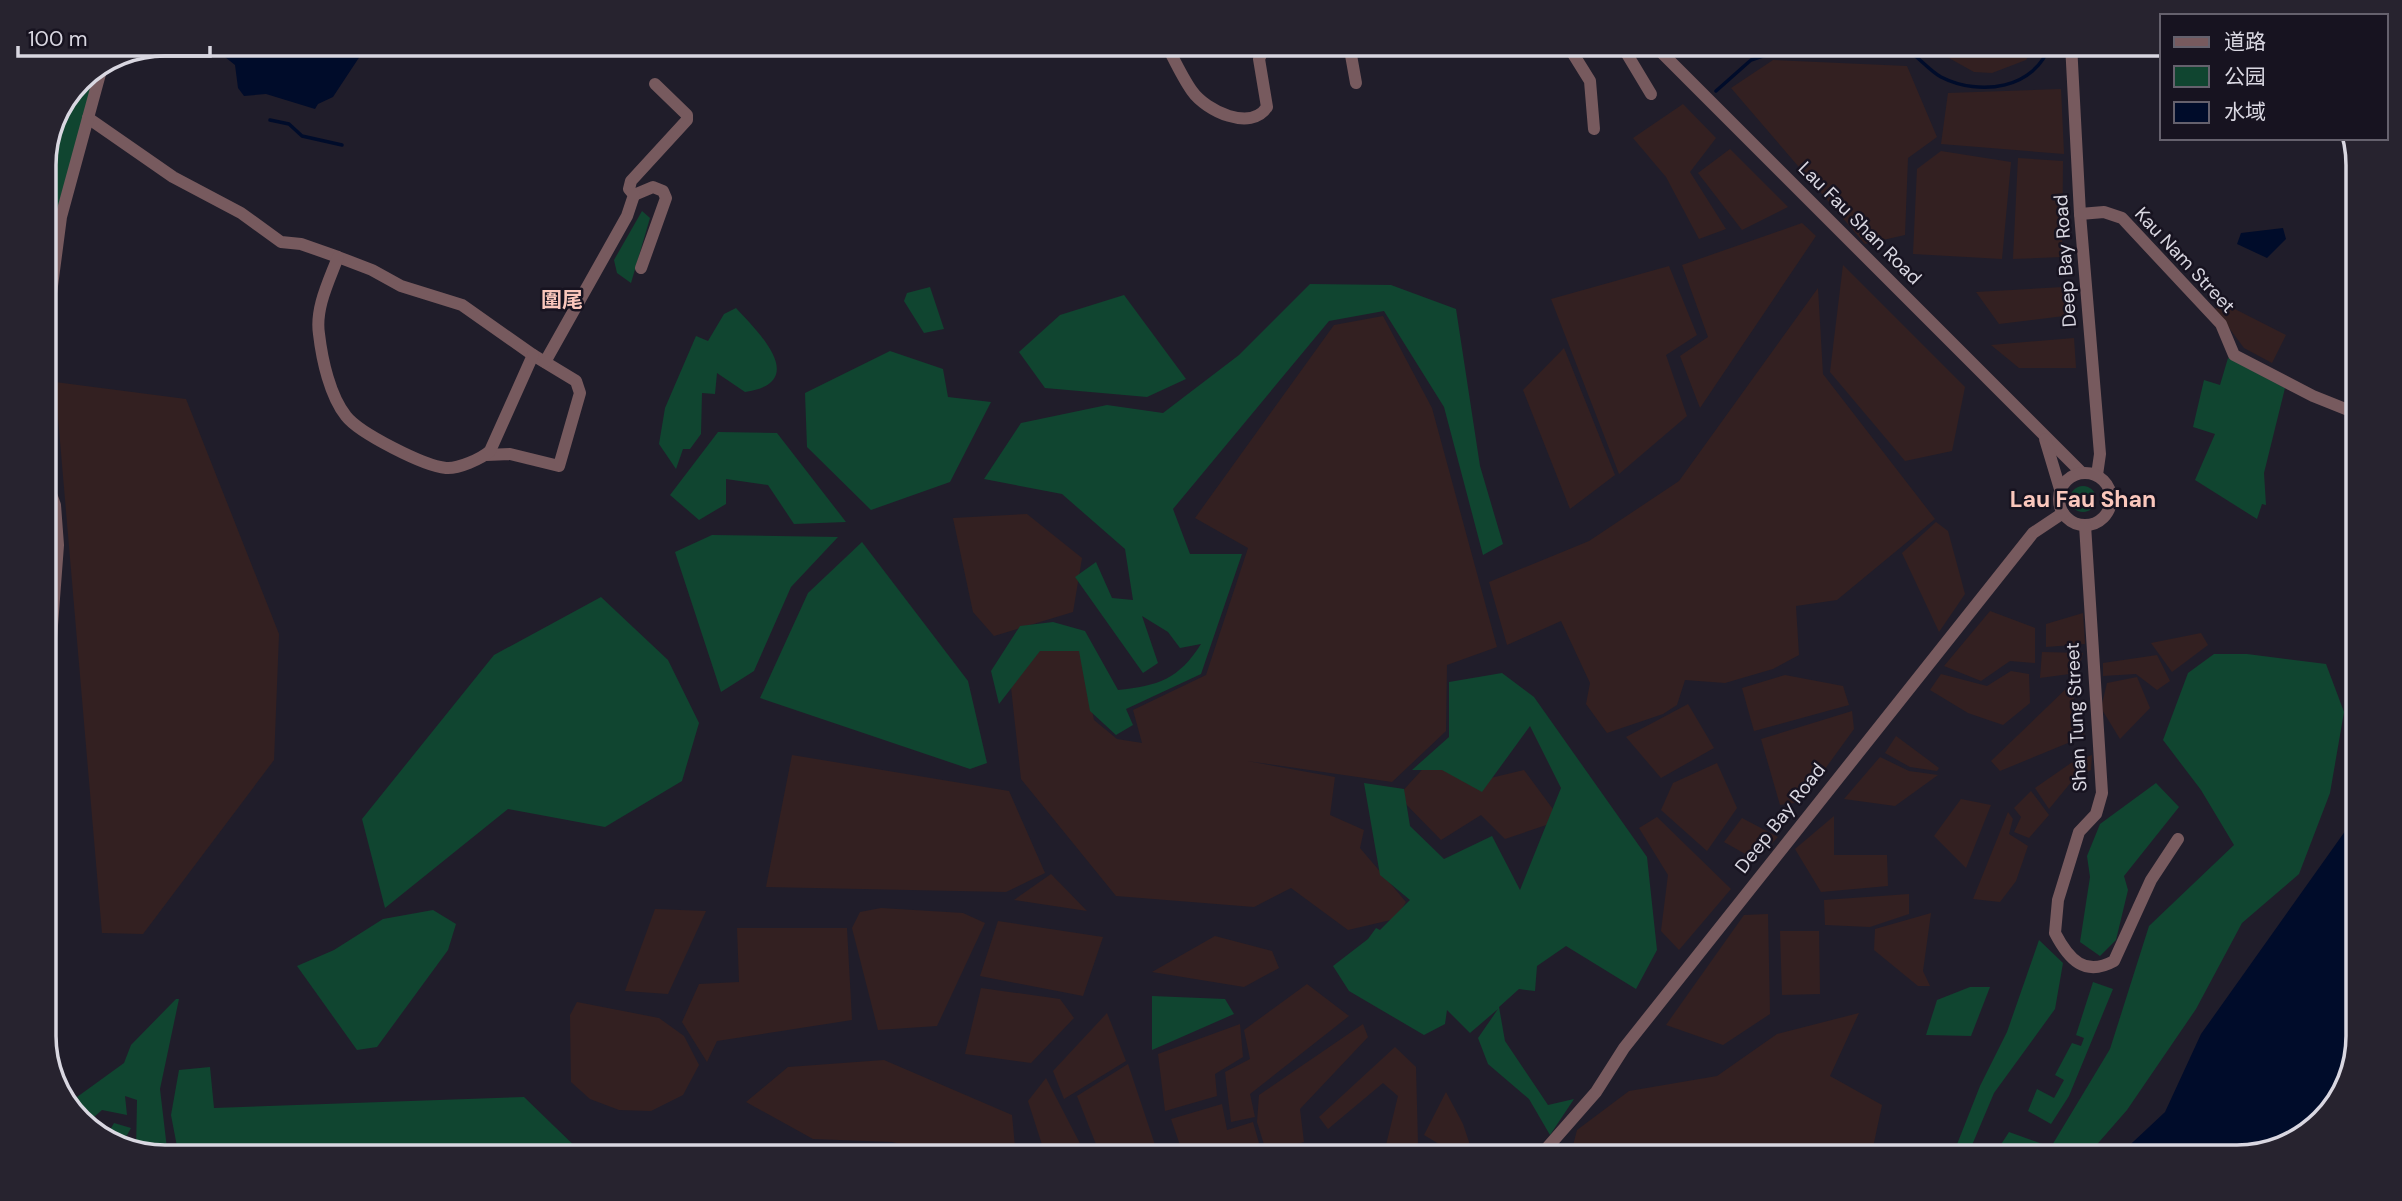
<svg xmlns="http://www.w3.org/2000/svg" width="2402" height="1201" font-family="'DM Sans','Noto Sans SC',sans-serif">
  <rect width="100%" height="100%" fill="#201d2a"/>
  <!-- industrial -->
  <g fill="#332021">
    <path d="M 1924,44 L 2035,44 L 2035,46 L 2026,60 L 1992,73 L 1974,72 Z"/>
    <path d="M 1773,60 L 1907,66 L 1937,137 L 1908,158 L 1905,235 L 1865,244 L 1731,88 Z"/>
    <path d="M 2061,89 L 2064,154 L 1941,144 L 1948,93 Z"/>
    <path d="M 1683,104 L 1716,138 L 1690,172 L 1726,229 L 1699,239 L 1666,177 L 1633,138 Z"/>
    <path d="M 1730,149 L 1788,207 L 1742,230 L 1698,173 Z"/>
    <path d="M 1941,151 L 2011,162 L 2002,259 L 1913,254 L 1917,169 Z"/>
    <path d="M 2018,158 L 2063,161 L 2062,257 L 2013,259 Z"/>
    <path d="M 1802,223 L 1816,236 L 1700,408 L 1680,356 L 1708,337 L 1682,265 Z"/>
    <path d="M 1843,265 L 1965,387 L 1952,451 L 1905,461 L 1830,372 Z"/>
    <path d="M 1669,266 L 1697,335 L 1666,355 L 1687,416 L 1619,474 L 1551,299 Z"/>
    <path d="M 2063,287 L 2072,315 L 1999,324 L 1976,292 Z"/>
    <path d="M 1818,288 L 1823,374 L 1935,519 L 1837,600 L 1796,606 L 1799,655 L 1773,669 L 1725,683 L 1685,680 L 1677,705 L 1663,714 L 1607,733 L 1586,704 L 1590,683 L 1561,621 L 1507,645 L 1489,582 L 1589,541 L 1679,481 Z"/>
    <path d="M 2221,302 L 2286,335 L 2272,363 L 2244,348 L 2215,309 Z"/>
    <path d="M 1383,316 L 1432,408 L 1497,647 L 1447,665 L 1446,731 L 1392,782 L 1247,761 L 1335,777 L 1330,815 L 1364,830 L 1360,848 L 1406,902 L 1395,919 L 1348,930 L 1291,888 L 1254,907 L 1116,896 L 1021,779 L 1007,651 L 1078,640 L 1094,720 L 1117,739 L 1142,743 L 1133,710 L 1206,675 L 1248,548 L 1195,518 L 1334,325 Z"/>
    <path d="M 2074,338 L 2076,368 L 2019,368 L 1991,345 Z"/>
    <path d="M 1564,348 L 1615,475 L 1570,509 L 1523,390 Z"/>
    <path d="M 55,382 L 186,399 L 279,634 L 274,760 L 143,934 L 102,933 Z"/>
    <path d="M 1027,514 L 1082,558 L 1073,612 L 994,636 L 973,612 L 953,518 Z"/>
    <path d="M 1936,522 L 1948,531 L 1965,594 L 1939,632 L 1902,553 Z"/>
    <path d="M 1990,611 L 2035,628 L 2035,663 L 2010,661 L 1981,681 L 1944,666 Z"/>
    <path d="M 2083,613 L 2085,644 L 2046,647 L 2046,624 Z"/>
    <path d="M 2201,633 L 2208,645 L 2172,672 L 2151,643 Z"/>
    <path d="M 2042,652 L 2083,653 L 2077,673 L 2040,678 Z"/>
    <path d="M 2157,655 L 2170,681 L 2157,690 L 2136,674 L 2103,676 L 2103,663 Z"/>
    <path d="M 2011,671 L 2029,674 L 2030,703 L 2003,725 L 1968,713 L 1930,690 L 1941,674 L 1987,686 Z"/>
    <path d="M 1785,675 L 1843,686 L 1849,705 L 1754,731 L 1742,688 Z"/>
    <path d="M 2137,677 L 2150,708 L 2120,739 L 2101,708 L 2107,683 Z"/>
    <path d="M 2070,685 L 2085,736 L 2000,771 L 1991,761 Z"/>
    <path d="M 1688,704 L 1714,748 L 1661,778 L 1626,737 Z"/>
    <path d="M 1852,711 L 1854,729 L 1801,802 L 1780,805 L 1761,739 Z"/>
    <path d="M 1896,736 L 1939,768 L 1937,771 L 1910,767 L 1885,753 Z"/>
    <path d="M 792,755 L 1009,791 L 1045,873 L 1006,892 L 766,887 Z"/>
    <path d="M 2092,755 L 2091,770 L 2072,781 L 2049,809 L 2035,788 L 2071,763 Z"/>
    <path d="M 1880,757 L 1909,771 L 1938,775 L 1895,806 L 1844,799 Z"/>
    <path d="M 1431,760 L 1478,781 L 1524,770 L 1561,820 L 1505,839 L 1481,815 L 1441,840 L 1398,796 Z"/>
    <path d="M 1717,763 L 1737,808 L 1707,851 L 1661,810 L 1673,783 Z"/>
    <path d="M 2031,791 L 2049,815 L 2029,838 L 2014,832 L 2021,817 L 2014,808 Z"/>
    <path d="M 1961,799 L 1991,805 L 1966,868 L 1934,836 Z"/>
    <path d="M 2008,812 L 2013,819 L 2009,834 L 2028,846 L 2016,881 L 2000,902 L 1973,899 Z"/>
    <path d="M 1834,816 L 1834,855 L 1887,855 L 1888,886 L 1821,892 L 1795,849 Z"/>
    <path d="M 1657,817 L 1731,889 L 1679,950 L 1661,931 L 1668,875 L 1639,828 Z"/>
    <path d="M 1742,818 L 1778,837 L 1756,860 L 1724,842 Z"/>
    <path d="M 1051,874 L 1087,911 L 1014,900 Z"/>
    <path d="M 1909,894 L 1909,914 L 1870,927 L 1825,925 L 1824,900 Z"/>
    <path d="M 881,908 L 963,913 L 985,923 L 937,1026 L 878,1030 L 852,928 L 860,912 Z"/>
    <path d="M 655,909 L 706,911 L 668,994 L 625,991 Z"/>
    <path d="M 1931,913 L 1923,971 L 1930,986 L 1918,986 L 1874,950 L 1875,929 Z"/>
    <path d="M 1768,914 L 1770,1014 L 1723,1045 L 1666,1025 L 1744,915 Z"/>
    <path d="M 998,921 L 1103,937 L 1083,996 L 980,976 Z"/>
    <path d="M 737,928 L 847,928 L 852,1020 L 717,1041 L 707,1062 L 682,1022 L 699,984 L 739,982 Z"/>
    <path d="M 1780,931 L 1819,931 L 1820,994 L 1782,995 Z"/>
    <path d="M 1215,936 L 1272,951 L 1279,968 L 1244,987 L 1152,972 Z"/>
    <path d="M 1307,984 L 1349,1016 L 1250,1094 L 1255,1117 L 1231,1122 L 1225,1072 L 1250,1059 L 1244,1030 Z"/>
    <path d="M 981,988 L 1060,999 L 1074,1018 L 1031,1063 L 965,1054 Z"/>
    <path d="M 577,1002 L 659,1018 L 684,1036 L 699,1065 L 683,1095 L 651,1111 L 619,1110 L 590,1099 L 571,1082 L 570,1015 Z"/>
    <path d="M 1107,1013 L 1126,1061 L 1064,1099 L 1053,1071 Z"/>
    <path d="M 1859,1013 L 1830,1076 L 1882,1105 L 1871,1157 L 1570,1157 L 1577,1130 L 1629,1091 L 1717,1076 L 1777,1034 Z"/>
    <path d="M 1240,1024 L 1243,1057 L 1215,1074 L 1217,1096 L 1165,1111 L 1158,1054 Z"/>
    <path d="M 1363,1024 L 1368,1037 L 1300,1109 L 1304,1142 L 1267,1154 L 1257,1122 L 1259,1095 Z"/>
    <path d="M 1395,1047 L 1416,1067 L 1418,1143 L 1401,1157 L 1388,1157 L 1384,1153 L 1398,1096 L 1383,1083 L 1328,1129 L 1319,1117 Z"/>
    <path d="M 884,1060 L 1012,1115 L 1016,1157 L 951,1157 L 892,1142 L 813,1139 L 746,1102 L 788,1067 Z"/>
    <path d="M 1128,1064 L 1159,1157 L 1101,1157 L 1077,1096 Z"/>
    <path d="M 1046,1078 L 1087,1157 L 1046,1157 L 1028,1101 Z"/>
    <path d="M 1446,1092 L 1463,1124 L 1474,1157 L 1450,1157 L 1449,1150 L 1424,1135 Z"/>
    <path d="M 1222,1104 L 1227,1130 L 1253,1122 L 1263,1157 L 1184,1157 L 1171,1119 Z"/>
  </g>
  <!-- green -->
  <g fill="#104530">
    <path d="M 96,68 L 44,313 C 44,248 35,108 96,68 Z"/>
    <path d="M 642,211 L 650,218 L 631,283 L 617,273 L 614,260 Z"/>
    <path d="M 1310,284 L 1391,285 L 1456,309 L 1480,466 L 1503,544 L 1483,555 L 1444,407 L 1384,311 L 1329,321 L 1173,509 L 1190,554 L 1242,554 L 1201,674 L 1126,709 L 1133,725 L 1116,735 L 1090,711 L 1079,651 L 1040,651 L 999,704 L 991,671 L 1020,626 L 1053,622 L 1085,631 L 1118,690 C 1158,686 1179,679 1201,644 L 1180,648 L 1168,632 L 1142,616 L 1158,663 L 1143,673 L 1075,577 L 1096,562 L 1112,598 L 1133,600 L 1125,549 L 1062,494 L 984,479 L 1021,423 L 1107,405 L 1163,413 L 1239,355 Z"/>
    <path d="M 930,287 L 944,329 L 924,333 L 904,301 L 907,293 Z"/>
    <path d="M 1124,295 L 1186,379 L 1147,397 L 1045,388 L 1019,352 L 1060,315 Z"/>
    <path d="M 736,308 C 759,333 810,382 745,392 L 717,373 L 715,394 L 702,393 L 701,434 L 690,449 L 683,449 L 676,469 L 659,444 L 665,408 L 696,336 L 708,341 L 724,314 Z"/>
    <path d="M 890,351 L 943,369 L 948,397 L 991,402 L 950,482 L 871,510 L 807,447 L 805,393 Z"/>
    <path d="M 2228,358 L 2285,388 L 2264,473 L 2266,505 L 2262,504 L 2257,519 L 2195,480 L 2215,434 L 2193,427 L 2204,380 L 2220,385 Z"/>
    <path d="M 718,432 L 777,433 L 846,522 L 794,524 L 768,485 L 726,479 L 726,504 L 699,520 L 670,495 Z"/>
    <circle cx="2083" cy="499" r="13"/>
    <path d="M 712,535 L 838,537 L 791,587 L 754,671 L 721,692 L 675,552 Z"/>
    <path d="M 862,542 L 968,681 L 987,763 L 970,769 L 760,698 L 808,593 Z"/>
    <path d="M 601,597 L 668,660 L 699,723 L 682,781 L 605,827 L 508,809 L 385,908 L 362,819 L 494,655 Z"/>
    <path d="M 2214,654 L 2247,654 L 2326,664 L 2344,712 L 2330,793 L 2299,874 L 2242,923 L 2196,1009 L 2127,1110 L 2086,1157 L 1993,1157 L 2009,1132 L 2051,1147 L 2110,1049 L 2149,926 L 2234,845 L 2201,790 L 2163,740 L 2188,673 Z"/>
    <path d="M 1502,673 L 1534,697 L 1647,857 L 1657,950 L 1636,989 L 1566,946 L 1537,966 L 1535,991 L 1519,989 L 1499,1007 L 1505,1041 L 1548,1105 L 1574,1099 L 1550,1135 L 1529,1099 L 1488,1064 L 1478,1038 L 1498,1009 L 1470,1033 L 1447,1010 L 1445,1024 L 1424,1035 L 1349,991 L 1333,966 L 1368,939 L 1376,928 L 1380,930 L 1410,900 L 1380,875 L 1364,783 L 1404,789 L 1410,826 L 1444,859 L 1492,836 L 1520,890 L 1561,788 L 1530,726 L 1482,792 L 1442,770 L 1412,770 L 1449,737 L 1449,682 Z"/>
    <path d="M 2156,783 L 2179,807 L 2124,876 L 2128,890 L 2116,940 L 2100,956 L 2080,942 L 2090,877 L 2087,856 L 2100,824 Z"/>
    <path d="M 433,910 L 456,924 L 448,950 L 377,1047 L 357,1050 L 297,966 L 334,950 L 383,919 Z"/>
    <path d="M 2039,940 L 2063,963 L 2055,1009 L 1994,1093 L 1967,1157 L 1952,1157 L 1980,1086 L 2007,1032 Z"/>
    <path d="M 2093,982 L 2113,989 L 2069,1096 L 2051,1124 L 2028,1111 L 2037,1089 L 2054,1098 L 2064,1080 L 2055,1075 L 2072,1043 L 2081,1046 L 2084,1038 L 2076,1035 Z"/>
    <path d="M 1970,987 L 1990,987 L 1971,1036 L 1926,1035 L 1937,1000 Z"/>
    <path d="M 1152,996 L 1225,999 L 1234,1014 L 1152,1050 Z"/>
    <path d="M 176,999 L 179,999 L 160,1089 L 168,1157 L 165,1157 L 136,1151 L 137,1100 L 125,1096 L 127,1115 L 102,1110 L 87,1123 L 66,1105 L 124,1063 L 131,1045 Z"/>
    <path d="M 210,1067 L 214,1108 L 524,1097 L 586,1157 L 179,1157 L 171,1115 L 179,1070 Z"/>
    <path d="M 114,1123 L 131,1128 L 122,1144 L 112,1145 L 105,1139 Z"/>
  </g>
  <!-- water -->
  <g fill="#000c2a">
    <path d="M 219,44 L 368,44 L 333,97 L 318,104 L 315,109 L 266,94 L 244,96 L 238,88 L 235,65 L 220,53 Z"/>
    <path d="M 2283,228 L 2286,239 L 2267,258 L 2237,244 L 2241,233 Z"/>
    <path d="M 2358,813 L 2358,1036 L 2346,1089 L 2304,1137 L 2238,1157 L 2117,1157 L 2165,1112 L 2201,1034 Z"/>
  </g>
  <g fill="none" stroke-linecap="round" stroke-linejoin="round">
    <!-- stream -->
    <g stroke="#000c2a" stroke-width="3.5">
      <path d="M 1849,44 C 1865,44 1887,42 1903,48 C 1917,54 1927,69 1941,77 C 1980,97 2036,89 2050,44"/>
      <path d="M 1716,91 L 1751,60 L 1799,44"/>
      <path d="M 270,120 L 289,124 L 302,136 L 342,145"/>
    </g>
    <!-- minor -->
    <g stroke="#775a5e" stroke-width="12">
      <path d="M 1166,44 C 1174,59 1182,77 1192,91 C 1206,111 1251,132 1267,107 L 1259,59 L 1266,44"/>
      <path d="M 1349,44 L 1356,83"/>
      <path d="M 1567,44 L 1590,81 L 1594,129"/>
      <path d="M 1621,44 L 1651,94"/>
      <path d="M 1653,44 L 2082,473"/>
      <path d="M 2071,44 L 2080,214 L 2100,454 L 2097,475"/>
      <path d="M 88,118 L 173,177 L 241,213 L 281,242 L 301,244 L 338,257 L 372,270 L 401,286 L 462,305 L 533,355 L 576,381 L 580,393 L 559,466 L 510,454 L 486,455"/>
      <path d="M 634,195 L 653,187 L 663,191 L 666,198 L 641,268"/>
      <path d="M 2080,214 L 2104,212 L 2122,218 L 2221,324 L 2234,355 L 2313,396 L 2358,414"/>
      <path d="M 338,257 C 329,281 315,308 319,334 C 322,360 330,396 346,416 C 359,433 424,466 446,468 C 458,469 481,459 490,451 L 533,355"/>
      <path d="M 44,347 L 61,217 L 103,63"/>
      <path d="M 545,362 L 627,216 L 634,195 L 629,189 L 631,181 L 687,120 L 687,115 L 655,84"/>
      <path d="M 2045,439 L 2060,489"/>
      <circle cx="2085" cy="499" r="26"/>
      <path d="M 44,475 L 55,505 L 58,545 L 49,665 L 51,730 L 44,807"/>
      <path d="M 2085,525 L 2102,793 L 2096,814 L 2079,832 L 2058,900 L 2055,933 C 2069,960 2085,977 2114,961 L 2151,880 L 2178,839"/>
      <path d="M 1539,1157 L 1596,1092 L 1624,1048 L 2033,533 L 2063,513"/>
    </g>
  </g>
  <g text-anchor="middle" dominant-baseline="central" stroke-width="5" stroke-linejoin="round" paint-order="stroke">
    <!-- street labels -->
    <g font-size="19" fill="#d9d7e1" stroke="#171320">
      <text transform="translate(1860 223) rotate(45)">Lau Fau Shan Road</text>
      <text transform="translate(2185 260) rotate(47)">Kau Nam Street</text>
      <text transform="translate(2065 261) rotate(-94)">Deep Bay Road</text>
      <text transform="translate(2076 717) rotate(-93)">Shan Tung Street</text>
      <text transform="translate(1780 818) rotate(-52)">Deep Bay Road</text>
    </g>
    <!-- neighbourhood labels -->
    <g font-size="21" font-weight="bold" fill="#fac7bc" stroke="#171320">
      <text x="562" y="300">圍尾</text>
    </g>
    <!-- quarter labels -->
    <g font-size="23" font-weight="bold" fill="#fac7bc" stroke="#171320">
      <text x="2083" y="499">Lau Fau Shan</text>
    </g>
  </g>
  <!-- crop -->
  <path d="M0 0H2402V1201H0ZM165 56H2237A109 109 0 0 1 2346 165V1036A109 109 0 0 1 2237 1145H165A109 109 0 0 1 56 1036V165A109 109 0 0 1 165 56Z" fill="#27232f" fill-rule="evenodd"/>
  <path fill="none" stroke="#d9d7e1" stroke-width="3.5" d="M165 56H2237A109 109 0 0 1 2346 165V1036A109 109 0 0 1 2237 1145H165A109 109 0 0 1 56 1036V165A109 109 0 0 1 165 56Z"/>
  <!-- legend -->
  <rect x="2160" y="14" width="228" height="126" fill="#171320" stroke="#65616d" stroke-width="2"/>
  <rect x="2174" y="37" width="35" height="10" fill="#775a5e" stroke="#65616d" stroke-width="2"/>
  <text x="2224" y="49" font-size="21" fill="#d9d7e1">道路</text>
  <rect x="2174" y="66" width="35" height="21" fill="#104530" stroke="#65616d" stroke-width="2"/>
  <text x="2224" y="84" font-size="21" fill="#d9d7e1">公园</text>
  <rect x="2174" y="102" width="35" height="21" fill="#000c2a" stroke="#65616d" stroke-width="2"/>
  <text x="2224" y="119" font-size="21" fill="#d9d7e1">水域</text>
  <!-- scale -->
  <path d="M18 46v10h192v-10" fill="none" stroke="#d9d7e1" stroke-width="3.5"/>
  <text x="28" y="46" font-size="21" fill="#d9d7e1" stroke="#171320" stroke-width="5" paint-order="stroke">100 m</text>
</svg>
